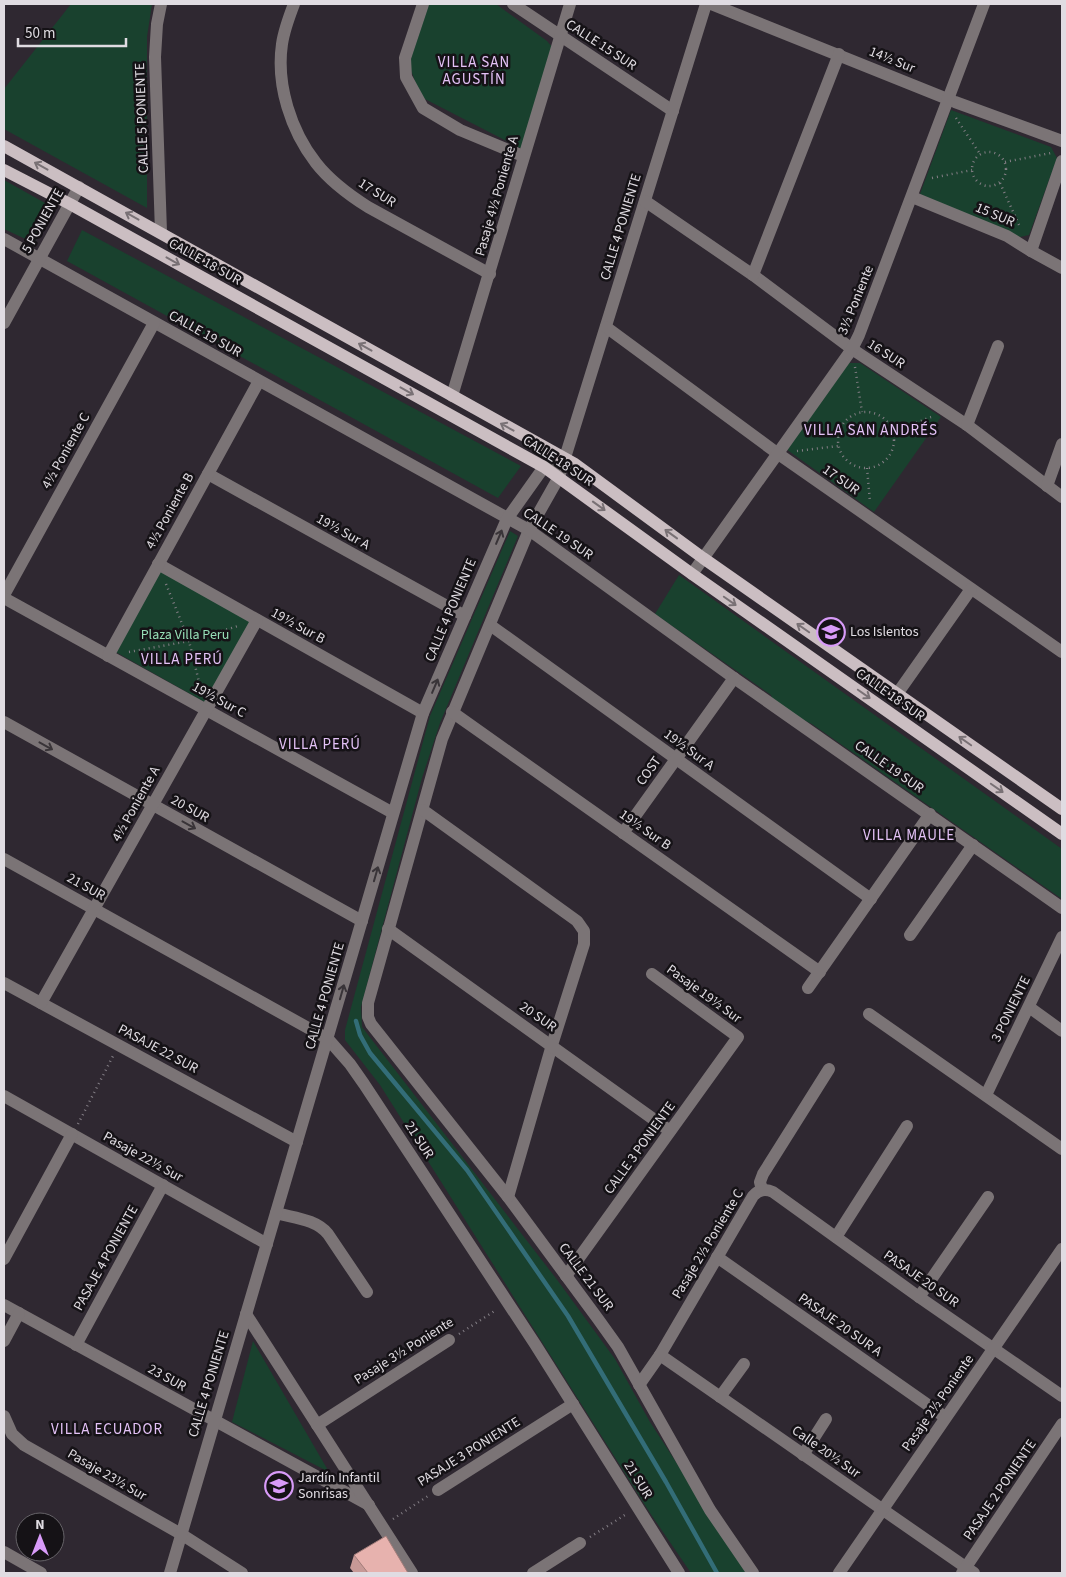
<svg xmlns="http://www.w3.org/2000/svg" width="1066" height="1577" font-family="'Source Sans 3',sans-serif">
  <rect width="100%" height="100%" fill="#2f2831"/>
  <!-- green -->
  <g fill="#19412e">
    <path d="M 71,4 L 152,4 L 147,37 L 147,208 L 4,129 L 4,89 Z"/>
    <path d="M 427,4 L 496,4 L 547,41 L 553,48 L 522,149 L 421,97 L 409,65 Z"/>
    <path d="M 951,110 L 1051,147 L 1057,158 L 1029,235 L 1020,237 L 920,194 Z"/>
    <path d="M 4,180 L 54,208 L 34,243 L 4,229 Z"/>
    <path d="M 82,230 L 521,466 L 498,498 L 67,261 Z"/>
    <path d="M 847,363 L 860,363 L 941,417 L 874,512 L 786,449 Z"/>
    <path d="M 510,531 L 518,536 L 440,723 L 422,778 L 361,1007 L 362,1027 L 558,1281 L 615,1359 L 650,1422 L 748,1573 L 691,1573 L 650,1513 L 380,1085 L 345,1040 L 345,1030 L 430,716 Z"/>
    <path d="M 161,566 L 256,619 L 208,704 L 114,651 Z"/>
    <path d="M 679,575 L 1062,849 L 1062,899 L 812,724 L 795,716 L 772,698 L 771,695 L 655,614 Z"/>
    <path d="M 253,1341 L 329,1472 L 232,1422 Z"/>
  </g>
  <g fill="none" stroke-linecap="round" stroke-linejoin="round">
    <!-- stream -->
    <path stroke="#336d78" stroke-width="4.5" d="M 356,1021 L 360,1035 L 370,1053 L 467,1170 L 568,1316 L 666,1482 L 717,1573"/>
    <!-- path -->
    <g stroke="#837e85" stroke-width="2.5" stroke-dasharray="1 4" stroke-linecap="butt">
      <path d="M 956,118 L 980,154"/>
      <circle cx="989" cy="169" r="17"/>
      <path d="M 1005,162 L 1051,153"/>
      <path d="M 932,178 L 972,170"/>
      <path d="M 1000,183 L 1020,227"/>
      <path d="M 855,367 L 862,412"/>
      <circle cx="866" cy="440" r="28"/>
      <path d="M 893,432 L 931,417"/>
      <path d="M 797,451 L 838,446"/>
      <path d="M 867,468 L 870,502"/>
      <path d="M 166,584 L 189,641 L 201,690"/>
      <path d="M 129,652 L 189,641 L 238,626"/>
      <path d="M 78,1124 L 113,1056"/>
      <path d="M 459,1334 L 496,1310"/>
      <path d="M 393,1519 L 428,1496"/>
      <path d="M 590,1537 L 628,1513"/>
    </g>
    <!-- minor -->
    <g stroke="#7b7476" stroke-width="12">
      <path d="M 294,4 C 289,17 284,30 282,44 C 276,85 291,131 316,163 C 330,181 349,195 368,207 L 490,274"/>
      <path d="M 423,4 L 405,58 L 406,77 L 423,108 L 460,130 L 523,156"/>
      <path d="M 513,4 L 673,111"/>
      <path d="M 706,4 L 559,477 L 529,530 L 442,739 L 368,1003 L 368,1017 L 371,1024 L 508,1197 L 598,1319 L 618,1347 L 710,1510 L 753,1573"/>
      <path d="M 711,4 L 955,102 L 1062,141"/>
      <path d="M 912,197 L 1007,236 L 1031,251 L 1062,268"/>
      <path d="M 645,201 L 753,275 L 852,349 L 967,425 L 1062,497"/>
      <path d="M 161,232 L 155,57 L 157,24 L 161,4"/>
      <path d="M 4,239 L 529,530 L 734,678 L 1062,908"/>
      <path d="M 1031,251 L 1062,161"/>
      <path d="M 753,275 L 839,54"/>
      <path d="M 4,323 L 79,187"/>
      <path d="M 606,327 L 777,453 L 1062,652"/>
      <path d="M 452,396 L 570,4"/>
      <path d="M 967,425 L 998,346"/>
      <path d="M 208,474 L 465,616"/>
      <path d="M 1047,486 L 1062,444"/>
      <path d="M 158,564 L 423,713"/>
      <path d="M 692,574 L 852,349 L 859,335 L 984,4"/>
      <path d="M 4,595 L 154,323"/>
      <path d="M 4,598 L 393,813"/>
      <path d="M 490,625 L 871,899"/>
      <path d="M 108,656 L 259,381"/>
      <path d="M 897,694 L 971,589"/>
      <path d="M 452,712 L 820,972"/>
      <path d="M 4,722 L 362,921"/>
      <path d="M 423,810 L 577,921 L 584,931 L 584,944 L 552,1045 L 508,1197"/>
      <path d="M 623,833 L 734,678"/>
      <path d="M 4,859 L 328,1039 L 350,1064 L 364,1084 L 535,1344 L 679,1573"/>
      <path d="M 388,929 L 670,1131"/>
      <path d="M 910,935 L 973,845"/>
      <path d="M 4,983 L 297,1142"/>
      <path d="M 808,988 L 930,814"/>
      <path d="M 41,1003 L 257,620"/>
      <path d="M 1029,1007 L 1062,1031"/>
      <path d="M 869,1014 L 1062,1149"/>
      <path d="M 986,1095 L 1062,937"/>
      <path d="M 4,1096 L 267,1244"/>
      <path d="M 762,1190 L 760,1182 L 763,1174 L 829,1069"/>
      <path d="M 276,1213 C 294,1218 316,1219 328,1234 L 367,1292"/>
      <path d="M 836,1237 L 907,1126"/>
      <path d="M 717,1257 L 945,1417"/>
      <path d="M 4,1259 L 72,1134"/>
      <path d="M 566,1276 L 738,1037 L 652,974"/>
      <path d="M 919,1297 L 988,1197"/>
      <path d="M 4,1305 L 369,1505"/>
      <path d="M 246,1314 L 412,1573"/>
      <path d="M 4,1341 L 19,1313"/>
      <path d="M 76,1345 L 163,1185"/>
      <path d="M 660,1355 L 974,1573"/>
      <path d="M 639,1385 L 660,1355 L 753,1196 C 758,1190 765,1188 773,1192 L 919,1297 L 1062,1396"/>
      <path d="M 720,1397 L 744,1364"/>
      <path d="M 4,1416 L 12,1434 L 24,1445 L 181,1534 L 242,1573"/>
      <path d="M 317,1425 L 449,1340"/>
      <path d="M 803,1455 L 826,1419"/>
      <path d="M 438,1490 L 573,1404"/>
      <path d="M 4,1552 L 41,1573"/>
      <path d="M 170,1573 L 423,713 L 507,519 L 544,467 L 565,459"/>
      <path d="M 533,1573 L 580,1543"/>
      <path d="M 839,1573 L 1062,1249"/>
      <path d="M 962,1573 L 1062,1424"/>
    </g>
    <!-- major -->
    <g stroke="#cbbec2" stroke-width="12">
      <path d="M 4,146 L 575,464 L 703,558 L 1062,809"/>
      <path d="M 4,170 L 70,204 L 544,467 L 692,574 L 1062,834"/>
    </g>
  </g>
  <!-- wall -->
  <path fill="#c79996" d="M 354,1555 L 408,1573 L 354,1573 L 350,1568 Z"/>
  <!-- building -->
  <path fill="#e7b2ae" stroke="#a27d7a" d="M 386,1536 L 408,1573 L 368,1573 L 354,1555 Z"/>
  <!-- one-way arrows -->
  <defs><path id="oneway-shaft" d="M-6 0H5M1.5-3L5.5 0L1.5 3" fill="none" stroke-width="1.6" stroke-linecap="round" stroke-linejoin="round" transform="scale(1.25)"/></defs>
  <g stroke="#797175">
    <use href="#oneway-shaft" transform="translate(41 166) rotate(-151)"/>
    <use href="#oneway-shaft" transform="translate(132 216) rotate(-151)"/>
    <use href="#oneway-shaft" transform="translate(173 261) rotate(29)"/>
    <use href="#oneway-shaft" transform="translate(365 347) rotate(-151)"/>
    <use href="#oneway-shaft" transform="translate(407 391) rotate(29)"/>
    <use href="#oneway-shaft" transform="translate(507 427) rotate(-151)"/>
    <use href="#oneway-shaft" transform="translate(599 506) rotate(36)"/>
    <use href="#oneway-shaft" transform="translate(671 534) rotate(-144)"/>
    <use href="#oneway-shaft" transform="translate(730 601) rotate(35)"/>
    <use href="#oneway-shaft" transform="translate(803 628) rotate(-145)"/>
    <use href="#oneway-shaft" transform="translate(864 694) rotate(35)"/>
    <use href="#oneway-shaft" transform="translate(965 741) rotate(-145)"/>
    <use href="#oneway-shaft" transform="translate(997 788) rotate(35)"/>
  </g>
  <g stroke="#393438">
    <use href="#oneway-shaft" transform="translate(499 537) rotate(-67)"/>
    <use href="#oneway-shaft" transform="translate(435 686) rotate(-67)"/>
    <use href="#oneway-shaft" transform="translate(46 746) rotate(29)"/>
    <use href="#oneway-shaft" transform="translate(189 825) rotate(29)"/>
    <use href="#oneway-shaft" transform="translate(376 874) rotate(-74)"/>
    <use href="#oneway-shaft" transform="translate(342 992) rotate(-74)"/>
  </g>
  <!-- icons -->
  <defs>
    <symbol id="school-ring" viewBox="-11 -11 22 22"><circle r="9.5" fill="#151216" stroke="#d89bf8" stroke-width="1.5"/><path d="M0-5L7-2L0 1L-7-2ZM-4 1L0 2.5L4 1V4Q0 6-4 4Z" fill="#d89bf8"/></symbol>
  </defs>
  <g fill-rule="evenodd">
    <use href="#school-ring" x="815" y="616" width="32" height="32"/>
    <use href="#school-ring" x="263" y="1470" width="32" height="32"/>
  </g>
  <g text-anchor="middle" dominant-baseline="central" stroke-width="5" stroke-linejoin="round" paint-order="stroke">
    <!-- street labels -->
    <g font-size="14" fill="#e0dce2" stroke="#151216">
      <text transform="translate(601 45) rotate(33)">CALLE 15 SUR</text>
      <text transform="translate(892 60) rotate(22)">14½ Sur</text>
      <text transform="translate(142 118) rotate(-92)">CALLE 5 PONIENTE</text>
      <text transform="translate(377 193) rotate(32)">17 SUR</text>
      <text transform="translate(497 196) rotate(-74)">Pasaje 4½ Poniente A</text>
      <text transform="translate(995 215) rotate(23)">15 SUR</text>
      <text transform="translate(43 221) rotate(-61)">5 PONIENTE</text>
      <text transform="translate(621 227) rotate(-73)">CALLE 4 PONIENTE</text>
      <text transform="translate(205 262) rotate(29)">CALLE 18 SUR</text>
      <text transform="translate(856 300) rotate(-68)">3½ Poniente</text>
      <text transform="translate(205 334) rotate(29)">CALLE 19 SUR</text>
      <text transform="translate(886 354) rotate(33)">16 SUR</text>
      <text transform="translate(66 451) rotate(-61)">4½ Poniente C</text>
      <text transform="translate(558 461) rotate(33)">CALLE 18 SUR</text>
      <text transform="translate(841 480) rotate(35)">17 SUR</text>
      <text transform="translate(170 511) rotate(-61)">4½ Poniente B</text>
      <text transform="translate(343 532) rotate(29)">19½ Sur A</text>
      <text transform="translate(558 534) rotate(34)">CALLE 19 SUR</text>
      <text transform="translate(451 610) rotate(-67)">CALLE 4 PONIENTE</text>
      <text transform="translate(298 626) rotate(29)">19½ Sur B</text>
      <text transform="translate(890 695) rotate(35)">CALLE 18 SUR</text>
      <text transform="translate(219 700) rotate(29)">19½ Sur C</text>
      <text transform="translate(689 750) rotate(36)">19½ Sur A</text>
      <text transform="translate(889 767) rotate(35)">CALLE 19 SUR</text>
      <text transform="translate(649 771) rotate(-54)">COST</text>
      <text transform="translate(136 804) rotate(-61)">4½ Poniente A</text>
      <text transform="translate(190 809) rotate(29)">20 SUR</text>
      <text transform="translate(645 830) rotate(35)">19½ Sur B</text>
      <text transform="translate(86 887) rotate(29)">21 SUR</text>
      <text transform="translate(704 994) rotate(36)">Pasaje 19½ Sur</text>
      <text transform="translate(325 996) rotate(-74)">CALLE 4 PONIENTE</text>
      <text transform="translate(1011 1009) rotate(-64)">3 PONIENTE</text>
      <text transform="translate(538 1017) rotate(35)">20 SUR</text>
      <text transform="translate(158 1049) rotate(28)">PASAJE 22 SUR</text>
      <text transform="translate(419 1140) rotate(57)">21 SUR</text>
      <text transform="translate(640 1148) rotate(-54)">CALLE 3 PONIENTE</text>
      <text transform="translate(143 1157) rotate(29)">Pasaje 22½ Sur</text>
      <text transform="translate(708 1244) rotate(-59)">Pasaje 2½ Poniente C</text>
      <text transform="translate(106 1258) rotate(-61)">PASAJE 4 PONIENTE</text>
      <text transform="translate(586 1277) rotate(53)">CALLE 21 SUR</text>
      <text transform="translate(921 1279) rotate(35)">PASAJE 20 SUR</text>
      <text transform="translate(840 1325) rotate(35)">PASAJE 20 SUR A</text>
      <text transform="translate(404 1351) rotate(-32)">Pasaje 3½ Poniente</text>
      <text transform="translate(167 1378) rotate(29)">23 SUR</text>
      <text transform="translate(209 1384) rotate(-73)">CALLE 4 PONIENTE</text>
      <text transform="translate(938 1403) rotate(-55)">Pasaje 2½ Poniente</text>
      <text transform="translate(469 1452) rotate(-32)">PASAJE 3 PONIENTE</text>
      <text transform="translate(826 1452) rotate(35)">Calle 20½ Sur</text>
      <text transform="translate(107 1475) rotate(30)">Pasaje 23½ Sur</text>
      <text transform="translate(638 1480) rotate(58)">21 SUR</text>
      <text transform="translate(1000 1490) rotate(-56)">PASAJE 2 PONIENTE</text>
    </g>
    <!-- poi labels -->
    <g font-size="14" fill="#e0dce2" stroke="#151216" text-anchor="start">
      <text x="850" y="632">Los Islentos</text>
      <text x="298" y="1478">Jardín Infantil<tspan x="298" dy="16">Sonrisas</tspan></text>
    </g>
    <!-- park labels -->
    <g font-size="14" fill="#96dfb7" stroke="#151216">
      <text x="185" y="635">Plaza Villa Peru</text>
    </g>
    <!-- neighbourhood labels -->
    <g font-size="15" letter-spacing="1" fill="#e4c2f7" stroke="#151216">
      <text x="474" y="62">VILLA SAN<tspan x="474" dy="17">AGUSTÍN</tspan></text>
      <text x="871" y="430">VILLA SAN ANDRÉS</text>
      <text x="182" y="659">VILLA PERÚ</text>
      <text x="320" y="744">VILLA PERÚ</text>
      <text x="909" y="835">VILLA MAULE</text>
      <text x="107" y="1429">VILLA ECUADOR</text>
    </g>
  </g>
  <!-- border -->
  <rect width="1066" height="1577" fill="none" stroke="#e0dce2" stroke-width="10"/>
  <!-- north arrow -->
  <g transform="translate(40 1537)"><circle r="24" fill="#151216" stroke="#666368"/>
  <path d="M0-4L9 19L0 12L-9 19Z" fill="#d89bf8"/>
  <text y="-8" font-size="14" font-weight="bold" text-anchor="middle" fill="#e0dce2">N</text>
  </g>
  <!-- scale -->
  <path d="M18 38v8h108v-8" fill="none" stroke="#e0dce2" stroke-width="2.5"/>
  <text x="25" y="38" font-size="15" fill="#e0dce2" stroke="#151216" stroke-width="4" paint-order="stroke">50 m</text>
</svg>
